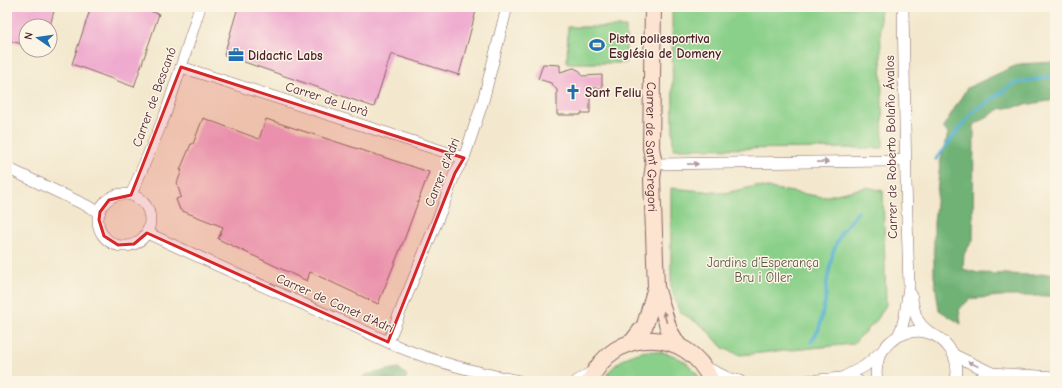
<svg xmlns="http://www.w3.org/2000/svg" width="1062" height="388" font-family="'Comic Neue',sans-serif">
  <rect width="100%" height="100%" fill="#fcf5e5"/>
  <filter id="ink" filterUnits="userSpaceOnUse"><feTurbulence type="fractalNoise" baseFrequency=".025" numOctaves="2"/><feDisplacementMap in="SourceGraphic" scale="8" xChannelSelector="R" yChannelSelector="G"/><feConvolveMatrix kernelMatrix="1 2 1 2 8 2 1 2 1" color-interpolation-filters="sRGB"/></filter>
  <filter id="wash" filterUnits="userSpaceOnUse"><feTurbulence type="fractalNoise" baseFrequency=".012" numOctaves="4" result="noise"/><feDisplacementMap in="SourceGraphic" scale="16" xChannelSelector="R" yChannelSelector="G"/><feGaussianBlur stdDeviation="0.9" result="paint"/><feColorMatrix in="noise" values="0 0 0 0 0 0 0 0 0 0 0 0 0 0 0 0 0 1.4 0 .05"/><feComposite in="paint" operator="in"/></filter>
  <g filter="url(#wash)">
    <rect width="100%" height="100%" fill="#f3e8ce"/>
    <!-- green -->
    <g fill="#8bd08a" stroke="#6a785a">
      <path d="M 672,7 L 880,7 L 883,148 L 673,149 Z"/>
      <path d="M 568,27 L 626,27 L 626,63 L 567,63 Z"/>
      <path d="M 756,186 L 823,197 L 868,187 L 883,191 L 886,305 L 877,320 L 853,344 L 740,355 L 723,348 L 705,328 L 679,311 L 671,288 L 671,188 L 725,193 Z"/>
      <path d="M 647,351 C 671,351 690,360 701,381 L 603,381 C 612,364 628,354 647,351 Z"/>
    </g>
    <!-- forest -->
    <g fill="#70b276" stroke="#5d6850">
      <path d="M 1055,62 L 1055,100 L 1000,109 L 974,125 L 973,240 L 964,254 L 963,269 L 978,273 L 1032,275 L 1055,273 L 1055,296 L 1000,296 L 970,299 L 959,309 L 961,324 L 939,310 L 934,276 L 934,223 L 940,163 L 948,134 L 943,127 L 967,88 L 1019,64 Z"/>
      <path d="M 397,368 L 407,375 L 405,381 L 361,381 L 365,375 Z"/>
    </g>
    <g fill="none" stroke-linecap="round" stroke-linejoin="round">
      <!-- stream -->
      <g stroke="#52b0d0" stroke-width="3.5">
        <path d="M 936,159 L 973,112 L 1015,83 L 1055,76"/>
        <path d="M 811,342 L 819,329 L 825,302 L 827,281 L 833,252 L 841,233 L 858,212"/>
      </g>
    </g>
    <g id="blocks">
      <!-- building -->
      <g fill="#efabcf">
        <path d="M 7,7 L 55,7 L 50,26 L 26,26 L 26,45 L 7,40 Z"/>
        <path d="M 91,7 L 137,7 L 159,14 L 134,87 L 72,64 Z"/>
        <path d="M 238,7 L 477,7 L 459,75 L 391,54 L 374,107 L 224,55 Z"/>
        <path d="M 543,64 L 560,65 L 560,72 L 574,68 L 580,71 L 582,76 L 602,75 L 602,88 L 590,88 L 590,113 L 581,113 L 581,115 L 557,115 L 557,90 L 551,83 L 538,79 Z"/>
        <path d="M 203,118 L 259,139 L 266,119 L 429,172 L 404,240 L 378,304 L 310,272 L 307,281 L 218,239 L 223,227 L 180,210 L 176,199 L 181,197 L 177,183 L 182,170 L 180,170 L 191,144 L 193,144 Z"/>
      </g>
    </g>
  </g>
  <g filter="url(#ink)">
    <use href="#blocks" fill-opacity="0" stroke="#856564" stroke-width="1"/>
    <g fill="none" stroke-linecap="round" stroke-linejoin="round">
      <defs>
        <g id="street">
          <path d="M 181,67 L 464,158"/>
          <path d="M 654,164 L 889,161 L 905,160"/>
          <path d="M 7,168 L 100,212"/>
          <circle cx="124" cy="220" r="26"/>
          <path d="M 131,195 L 165,115 L 181,67 L 200,7"/>
          <path d="M 147,233 C 212,263 277,293 344,322 C 364,330 384,341 404,349 C 441,364 480,373 519,381"/>
          <path d="M 911,294 C 915,313 914,322 932,334"/>
          <path d="M 898,336 L 902,327 L 905,315 L 909,286 L 906,182 L 903,7"/>
          <path d="M 388,342 L 443,206 L 455,173 L 464,158 L 483,101 L 507,7"/>
          <path d="M 954,355 L 992,373 L 1055,377"/>
          <path d="M 703,366 L 728,378 L 740,381"/>
          <path d="M 842,378 L 858,381"/>
          <path d="M 577,381 L 595,370"/>
          <path d="M 805,381 L 842,378 L 865,366 L 881,352"/>
          <path d="M 877,381 C 869,338 924,312 950,349 C 957,358 958,369 956,381"/>
          <path d="M 975,381 L 992,373"/>
        </g>
        <g id="secondary">
          <path id="s1" d="M 653,7 L 651,148 L 654,164 L 652,179 L 656,287 L 669,330 L 678,345"/>
          <path d="M 632,342 L 645,325 L 656,287"/>
          <path d="M 590,381 C 613,326 688,326 711,381"/>
        </g>
      </defs>
      <!-- street casing -->
      <use href="#street" stroke="#856564" stroke-width="12"/>
      <!-- secondary casing -->
      <use href="#secondary" stroke="#856564" stroke-width="18"/>
      <!-- street -->
      <use href="#street" stroke="#fff" stroke-width="11"/>
      <!-- secondary -->
      <use href="#secondary" stroke="#fde4d1" stroke-width="16"/>
    </g>
    <!-- one-way arrows -->
    <defs><path id="oneway-solid" d="M-6-.8H1V-3.2L6.5 0L1 3.2V.8H-6Z"/></defs>
    <g fill="#ae9aa0">
      <use href="#oneway-solid" transform="translate(823 162) rotate(-1)"/>
      <use href="#oneway-solid" transform="translate(693 164) rotate(-1)"/>
      <use href="#oneway-solid" transform="translate(973 364) rotate(-155)"/>
    </g>
    <use fill="#a4827e" href="#oneway-solid" transform="translate(665 317) rotate(-106)"/>
  </g>
  <!-- marked area -->
  <path fill="#d62828" fill-opacity="0.2" stroke="#d62828" stroke-width="3" stroke-linejoin="round" d="M 181,67 L 464,158 L 455,173 L 388,342 L 147,233 L 134,244 L 118,245 L 104,236 L 99,220 L 100,212 L 109,200 L 131,195 Z"/>
  <!-- icons -->
  <defs>
    <symbol id="stadium-bare" viewBox="-9 -9 18 18"><path d="M0-5a6.5 5 0 1 0 0 10a6.5 5 0 1 0 0-10ZM-3.5-1.8h7v3.6h-7Z" fill="#1f6fb2" stroke="#fcf5e5" stroke-width="2.5" paint-order="stroke"/></symbol>
    <symbol id="office-bare" viewBox="-9 -9 18 18"><path d="M-6-3h4V-5.5h4V-3h4V5H-6ZM-1-4.5V-3h2v-1.5ZM-6 0V1H6V0Z" fill="#1f6fb2" stroke="#fcf5e5" stroke-width="2.5" paint-order="stroke"/></symbol>
    <symbol id="church-bare" viewBox="-9 -9 18 18"><path d="M-1.2-6h2.4v3.5h3.3v2.4h-3.3V6h-2.4V-.1h-3.3v-2.4h3.3Z" fill="#1f6fb2" stroke="#fcf5e5" stroke-width="2.5" paint-order="stroke"/></symbol>
  </defs>
  <g fill-rule="evenodd">
    <use href="#stadium-bare" x="586" y="34" width="22" height="22"/>
    <use href="#office-bare" x="225" y="44" width="22" height="22"/>
    <use href="#church-bare" x="562" y="81" width="22" height="22"/>
  </g>
  <g text-anchor="middle" dominant-baseline="central" stroke-width="3" stroke-linejoin="round" paint-order="stroke">
    <!-- poi labels -->
    <g font-size="13" font-weight="bold" fill="#4a1f2b" stroke="#fcf5e5" text-anchor="start">
      <text x="609" y="38">Pista poliesportiva<tspan x="609" dy="15">Església de Domeny</tspan></text>
      <text x="248" y="55">Didactic Labs</text>
      <text x="585" y="92">Sant Feliu</text>
    </g>
    <!-- street labels -->
    <g font-size="13" fill="#4a1f2b" stroke="#fcf5e5">
      <text transform="translate(154 97) rotate(-70)">Carrer de Bescanó</text>
      <text transform="translate(327 99) rotate(18)">Carrer de Llorà</text>
      <text stroke="none"><textPath href="#s1" startOffset="140">Carrer de Sant Gregori</textPath></text>
      <text transform="translate(891 147) rotate(-91)">Carrer de Roberto Bolaño Ávalos</text>
      <text transform="translate(442 172) rotate(-68)">Carrer d'Adri</text>
      <text transform="translate(335 303) rotate(24)">Carrer de Canet d'Adri</text>
    </g>
    <!-- park labels -->
    <g font-size="13" fill="#5e5448" stroke="#fcf5e5">
      <text x="763" y="262">Jardins d'Esperança<tspan x="763" dy="15">Bru i Oller</tspan></text>
    </g>
  </g>
  <!-- margin -->
  <rect width="1062" height="388" fill="none" stroke="#fcf5e5" stroke-width="24"/>
  <!-- north arrow -->
  <g transform="translate(38 38) rotate(283)"><circle r="19" fill="#fcf5e5" stroke="#b59f9b"/>
  <path d="M0-3L7 15L0 10L-7 15Z" fill="#1f6fb2"/>
  <text y="-6" font-size="11" font-weight="bold" text-anchor="middle" fill="#4a1f2b">N</text>
  </g>
</svg>
